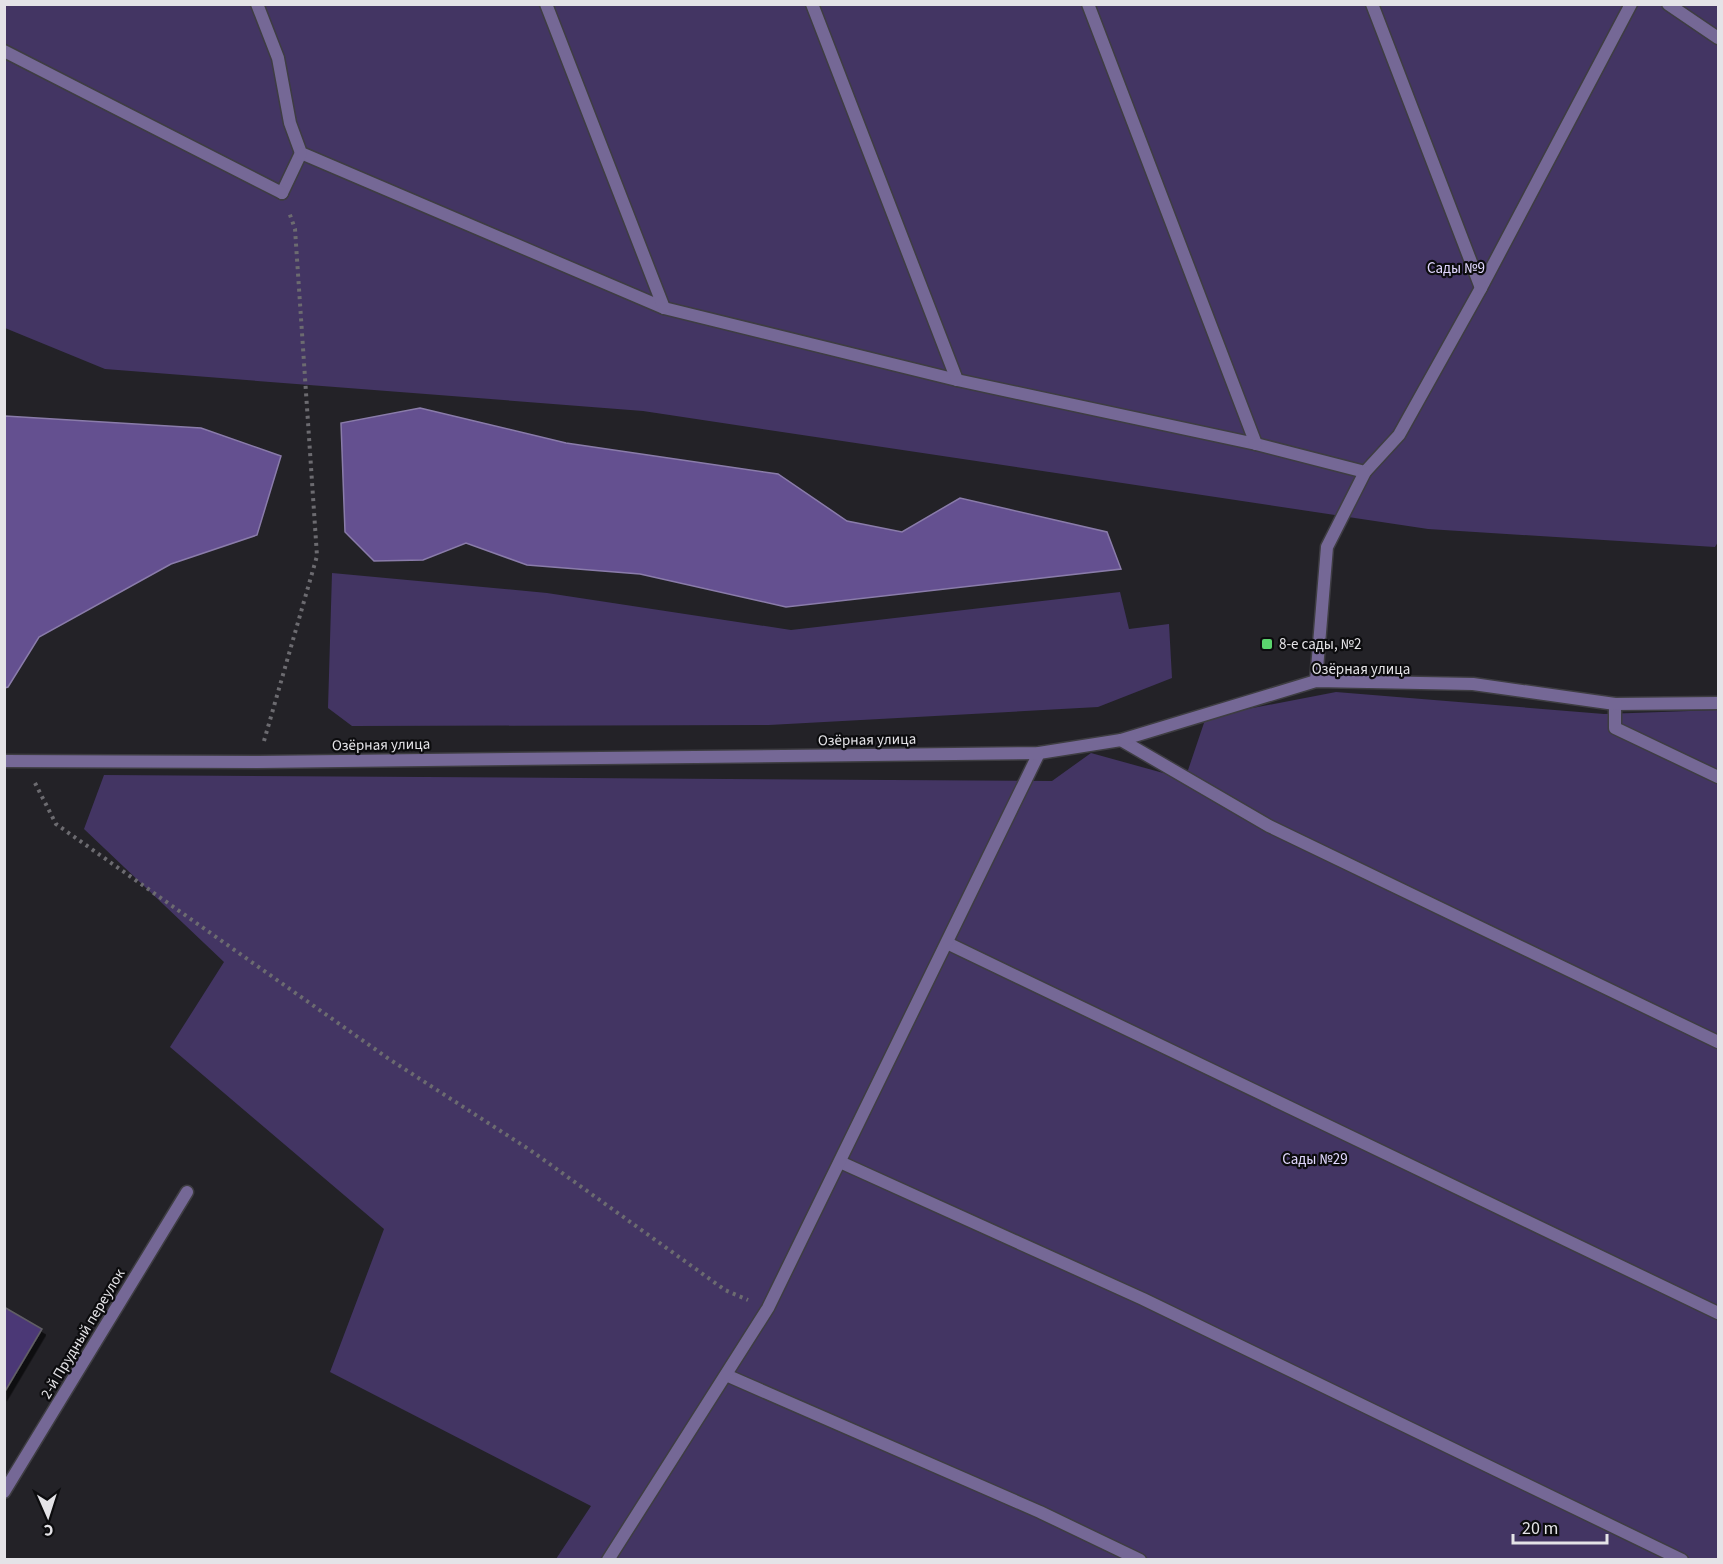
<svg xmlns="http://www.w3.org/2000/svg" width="1723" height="1564" font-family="'Source Sans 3',sans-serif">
  <defs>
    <filter id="shadow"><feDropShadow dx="3.5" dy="6" stdDeviation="0" flood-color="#0009"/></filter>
  </defs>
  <rect width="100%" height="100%" fill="#232227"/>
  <!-- green -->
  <g fill="#433563">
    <path d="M 4,5 L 1718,5 L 1718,542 L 1715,547 L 1428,529 L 643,411 L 105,369 L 5,328 Z"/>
    <path d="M 332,573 L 547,593 L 791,630 L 1120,592 L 1129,629 L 1169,624 L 1172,678 L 1098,707 L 769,725 L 352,726 L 328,708 Z"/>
    <path d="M 1336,692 L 1604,714 L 1718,710 L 1718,1559 L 556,1559 L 591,1506 L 330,1372 L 384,1229 L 170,1047 L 224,962 L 84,829 L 104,775 L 1052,781 L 1091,753 L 1185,779 L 1206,717 Z"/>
  </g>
  <!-- water -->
  <g fill="#645090" stroke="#8a7caa" stroke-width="1.5">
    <path d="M 420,408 L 566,443 L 778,474 L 847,521 L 902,532 L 960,498 L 1107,532 L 1121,569 L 786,607 L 640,574 L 527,565 L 466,543 L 423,560 L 374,561 L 345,532 L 341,423 Z"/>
    <path d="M 5,416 L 201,428 L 281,456 L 257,535 L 171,564 L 39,637 L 8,687 L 5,688 Z"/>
  </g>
  <!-- building -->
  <path fill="#4c3876" stroke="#615f65" stroke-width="1.5" filter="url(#shadow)" d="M 4,1307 L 42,1329 L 4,1393 Z"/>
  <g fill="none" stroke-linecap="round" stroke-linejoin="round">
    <defs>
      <g id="service">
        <path d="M 257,4 L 278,58 L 290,123 L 301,153 L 664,308 L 957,380 L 1256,444 L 1365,472 L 1399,435 L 1481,288 L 1631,4"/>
        <path d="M 546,4 L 664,308"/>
        <path d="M 812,4 L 957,380"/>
        <path d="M 1088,4 L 1256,444"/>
        <path d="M 1372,4 L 1481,288"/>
        <path d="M 1668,4 L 1718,38"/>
        <path d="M 282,193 L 301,153"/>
        <path d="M 1316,681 L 1327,547 L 1365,472"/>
        <path d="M 1615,704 L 1615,728 L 1718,777"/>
        <path d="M 1121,740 L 1269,826 L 1718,1042"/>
        <path d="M 947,943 L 1718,1313"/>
        <path d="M 840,1162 L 1143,1299 L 1682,1560"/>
        <path d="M 726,1375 L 1040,1512 L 1140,1560"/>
        <path d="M 4,1492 L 187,1192"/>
        <path d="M 608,1560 L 768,1308 L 1039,753"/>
      </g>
      <g id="minor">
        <path d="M 4,51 L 282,193"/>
        <path d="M 4,761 L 258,762 L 1039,753 L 1121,740 L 1316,681 L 1473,684 L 1615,704 L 1718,703"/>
      </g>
    </defs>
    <!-- service casing -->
    <use href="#service" stroke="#3e3d42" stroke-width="15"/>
    <!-- minor casing -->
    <use href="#minor" stroke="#3e3d42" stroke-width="15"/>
    <!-- path -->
    <g stroke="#6c6b70" stroke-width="4" stroke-dasharray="3 4.5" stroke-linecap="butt">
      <path d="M 264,741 L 317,556 L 295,229 L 289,212"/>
      <path d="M 35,783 L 56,824 L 389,1059 L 530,1150 L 725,1290 L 748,1300"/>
    </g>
    <!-- service -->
    <use href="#service" stroke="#756896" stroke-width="12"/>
    <!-- minor -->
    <use href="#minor" stroke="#756896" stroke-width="12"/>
  </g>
  <!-- markers -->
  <rect fill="#5bd56e" stroke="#0c0c0e" stroke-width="2" x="1261" y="638" width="12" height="12" rx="3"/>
  <g text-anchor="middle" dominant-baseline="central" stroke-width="4.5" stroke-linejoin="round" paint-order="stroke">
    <!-- park labels -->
    <g font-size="15" fill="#e2d8ff" stroke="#0c0c0e">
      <text x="1456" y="268">Сады №9</text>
      <text x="1315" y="1159">Сады №29</text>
    </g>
    <!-- poi labels -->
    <g font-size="15" fill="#e4e3e7" stroke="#0c0c0e" text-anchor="start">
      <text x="1279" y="644">8-е сады, №2</text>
    </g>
    <!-- street labels -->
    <g font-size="15" fill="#e4e3e7" stroke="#0c0c0e">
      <text x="1361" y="669">Озёрная улица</text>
      <text transform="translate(867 740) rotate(-1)">Озёрная улица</text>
      <text transform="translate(381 745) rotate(-1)">Озёрная улица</text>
      <text transform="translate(83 1334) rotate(-59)">2-й Прудный переулок</text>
    </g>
  </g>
  <!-- border -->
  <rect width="1723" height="1564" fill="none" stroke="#e4e3e7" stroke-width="12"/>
  <!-- north arrow -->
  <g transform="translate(48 1516) rotate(177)" stroke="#0c0c0e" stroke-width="4.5" paint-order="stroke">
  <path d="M0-4.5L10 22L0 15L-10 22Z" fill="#e4e3e7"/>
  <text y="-9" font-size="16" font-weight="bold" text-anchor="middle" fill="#e4e3e7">С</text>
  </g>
  <!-- scale -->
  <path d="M1513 1534v9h94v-9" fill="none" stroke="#e4e3e7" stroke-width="3"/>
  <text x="1522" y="1534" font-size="18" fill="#e4e3e7" stroke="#0c0c0e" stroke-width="4.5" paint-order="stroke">20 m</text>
</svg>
